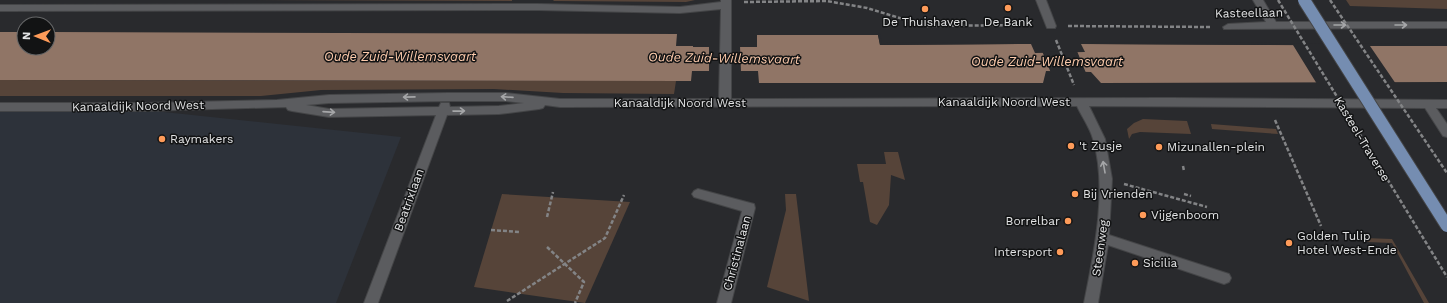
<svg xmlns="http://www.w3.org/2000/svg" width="1447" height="303" font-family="'Work Sans',sans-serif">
  <rect width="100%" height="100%" fill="#292a2d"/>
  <!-- built -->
  <path fill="#2d323a" d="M 145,110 L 401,137 L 336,303 L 0,303 L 0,111 Z"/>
  <!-- green -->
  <g fill="#564439">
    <path d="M 255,0 L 512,0 L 512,1 Z"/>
    <path d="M 553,0 L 695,0 L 686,2 L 554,1 Z"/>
    <path d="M 1346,0 L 1447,0 L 1447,9 L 1350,6 Z"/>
    <path d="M 0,80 L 676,81 L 674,94 L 563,93 L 494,89 L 321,90 L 261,96 L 0,96 Z"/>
    <path d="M 1143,119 L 1187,121 L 1191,134 L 1140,132 L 1132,134 L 1129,139 L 1127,129 L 1134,123 Z"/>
    <path d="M 1211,124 L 1276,129 L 1278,134 L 1212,129 Z"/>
    <path d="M 884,152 L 898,152 L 905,180 L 891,175 L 889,205 L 877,225 L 870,222 L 863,182 L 860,182 L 857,164 L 886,164 Z"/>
    <path d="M 502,194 L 630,202 L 585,303 L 474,287 Z"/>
    <path d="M 785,194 L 796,194 L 809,301 L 767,287 L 786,210 Z"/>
    <path d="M 1364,238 L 1392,239 L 1429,303 L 1424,303 L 1392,243 L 1367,242 Z"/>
  </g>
  <!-- water -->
  <path fill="#907566" d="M 0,32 L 24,32 L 24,48 L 48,48 L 48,32 L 677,34 L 676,46 L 693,46 L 693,47 L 757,47 L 757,35 L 878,35 L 880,45 L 1031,44 L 1035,53 L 1085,52 L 1081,44 L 1447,46 L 1447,82 L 1101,83 L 1091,72 L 1046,71 L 1043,83 L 759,83 L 758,71 L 692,71 L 691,81 L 0,80 Z"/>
  <!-- pier -->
  <g fill="#292a2d">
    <path d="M 757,33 L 878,33 L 880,34 L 882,43 L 1030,42 L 1031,44 L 880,45 L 878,35 L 757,35 Z"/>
    <path d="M 1091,42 L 1447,44 L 1447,46 L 1370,46 L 1396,84 L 1317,84 L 1293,45 L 1093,44 Z"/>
    <path d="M 709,46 L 740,46 L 741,72 L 709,72 Z"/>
    <path d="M 1049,50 L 1050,52 L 1077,51 L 1086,73 L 1051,73 L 1042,51 Z"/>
  </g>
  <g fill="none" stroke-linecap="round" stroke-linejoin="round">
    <defs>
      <g id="minor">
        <path d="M 721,0 L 731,0 L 731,99 L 1171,98 L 1447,100 L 1447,108 L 1436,108 L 1447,124 L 1447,137 L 1443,136 L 1425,108 L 1089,106 L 1105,139 L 1112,179 L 1109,235 L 1229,274 L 1231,278 L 1229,282 L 1224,284 L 1108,245 L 1098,303 L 1084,303 C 1094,253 1108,189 1093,139 C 1090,128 1082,117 1077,106 L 560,107 L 545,105 L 543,108 L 539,109 L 499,114 L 447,115 L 378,303 L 364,303 L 436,115 L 329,117 L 292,111 L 288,110 L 286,107 L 143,111 L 0,111 L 0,103 L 143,103 L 277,100 L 329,95 L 448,93 L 506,93 L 560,99 L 719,99 L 721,9 L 680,13 L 538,10 L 0,11 L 0,5 L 538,4 L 680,7 L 721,2 ZM 448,101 L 506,101 L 524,103 L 499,106 L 450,107 L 449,103 L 441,103 L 439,107 L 329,109 L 306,105 L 329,103 Z"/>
        <path d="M 1036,0 L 1046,0 L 1056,26 L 1055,28 L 1047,28 Z"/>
        <path d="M 1253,0 L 1263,0 L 1276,22 L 1447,22 L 1447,28 L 1224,29 L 1223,27 L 1228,24 L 1266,22 Z"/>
        <path d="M 698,189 L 754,204 L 755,208 L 731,303 L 717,303 L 742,211 L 694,197 L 692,194 L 694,191 Z"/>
      </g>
    </defs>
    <!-- minor casing -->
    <use href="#minor" stroke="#444547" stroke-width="2"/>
    <!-- path -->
    <g stroke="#838486" stroke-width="2.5" stroke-dasharray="4 2" stroke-linecap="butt">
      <path d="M 744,2 L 827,1 L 867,8 L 926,26 L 1031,25"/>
      <path d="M 1068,26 L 1211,27"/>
      <path d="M 1056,40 L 1074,85"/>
      <path d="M 1275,120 L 1321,226"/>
      <path d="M 1193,149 L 1200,149"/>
      <path d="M 1213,150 L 1221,151"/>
      <path d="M 1183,166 L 1184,171"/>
      <path d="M 1124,184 L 1207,207"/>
      <path d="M 1184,194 L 1191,196"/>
      <path d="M 547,217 L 553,192"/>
      <path d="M 491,230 L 520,232"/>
      <path d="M 547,247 L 584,282 L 575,303"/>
      <path d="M 507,301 L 605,238 L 624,195"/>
    </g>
    <!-- minor -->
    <use href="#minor" fill="#5b5c5f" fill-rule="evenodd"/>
    <defs>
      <path id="major-bridge" d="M 1304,0 L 1447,226"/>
    </defs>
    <!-- major-bridge casing -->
    <use href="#major-bridge" stroke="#444547" stroke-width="14" stroke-linecap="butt"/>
    <!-- path-bridge -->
    <g stroke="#838486" stroke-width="2.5" stroke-dasharray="4 2" stroke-linecap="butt">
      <path d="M 1278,0 L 1447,277"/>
      <path d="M 1330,0 L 1447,173"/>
    </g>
    <!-- major-bridge -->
    <use href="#major-bridge" stroke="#758db1" stroke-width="12"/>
  </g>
  <!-- one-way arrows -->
  <defs><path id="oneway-shaft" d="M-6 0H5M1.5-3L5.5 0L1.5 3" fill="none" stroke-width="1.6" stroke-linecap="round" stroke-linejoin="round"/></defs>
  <g stroke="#a5a6a8">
    <use href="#oneway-shaft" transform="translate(1340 25)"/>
    <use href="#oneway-shaft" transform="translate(1401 25)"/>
    <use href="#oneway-shaft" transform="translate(409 97) rotate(179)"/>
    <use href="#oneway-shaft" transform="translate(507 97) rotate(-176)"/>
    <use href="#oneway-shaft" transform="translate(459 111) rotate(-1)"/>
    <use href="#oneway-shaft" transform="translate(329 112) rotate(4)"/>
    <use href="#oneway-shaft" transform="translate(1104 167) rotate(-100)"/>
  </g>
  <!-- markers -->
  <g fill="#fe9b59" stroke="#121314" stroke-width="1.5">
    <circle cx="1008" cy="8" r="4"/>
    <circle cx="925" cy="9" r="4"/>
    <circle cx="162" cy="139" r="4"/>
    <circle cx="1071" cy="146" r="4"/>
    <circle cx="1159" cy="147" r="4"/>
    <circle cx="1075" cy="194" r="4"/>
    <circle cx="1143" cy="215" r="4"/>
    <circle cx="1068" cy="221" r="4"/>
    <circle cx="1289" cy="243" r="4"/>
    <circle cx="1060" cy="252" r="4"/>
    <circle cx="1135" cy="263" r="4"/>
  </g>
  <g text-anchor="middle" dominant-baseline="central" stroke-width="3" stroke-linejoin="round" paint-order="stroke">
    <!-- street labels -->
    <g font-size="12" fill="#e2e3e4" stroke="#121314">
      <text transform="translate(1249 13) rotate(-1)">Kasteellaan</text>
      <text x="1004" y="102">Kanaaldijk Noord West</text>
      <text x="680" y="103">Kanaaldijk Noord West</text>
      <text transform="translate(138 106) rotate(-1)">Kanaaldijk Noord West</text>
      <text transform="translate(1362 139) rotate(59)">Kasteel-Traverse</text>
      <text transform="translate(409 200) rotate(-70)">Beatrixlaan</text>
      <text transform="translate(1100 248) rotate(-82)">Steenweg</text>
      <text transform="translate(737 253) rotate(-75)">Christinalaan</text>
    </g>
    <!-- poi labels -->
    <g font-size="12" fill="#e2e3e4" stroke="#121314" text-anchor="start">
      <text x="925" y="22" text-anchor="middle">De Thuishaven</text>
      <text x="1008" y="22" text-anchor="middle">De Bank</text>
      <text x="170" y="139">Raymakers</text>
      <text x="1079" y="146">'t Zusje</text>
      <text x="1167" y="147">Mizunallen-plein</text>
      <text x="1083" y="194">Bij Vrienden</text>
      <text x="1151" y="215">Vijgenboom</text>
      <text x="1060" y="221" text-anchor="end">Borrelbar</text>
      <text x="1297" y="236">Golden Tulip<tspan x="1297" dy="14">Hotel West-Ende</tspan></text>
      <text x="1052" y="252" text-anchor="end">Intersport</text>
      <text x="1143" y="263">Sicilia</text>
    </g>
    <!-- water labels -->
    <g font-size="13" font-style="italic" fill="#fdcbac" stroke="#121314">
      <text x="400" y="56">Oude Zuid-Willemsvaart</text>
      <text transform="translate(724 58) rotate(1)">Oude Zuid-Willemsvaart</text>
      <text x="1047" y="61">Oude Zuid-Willemsvaart</text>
    </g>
  </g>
  <!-- north arrow -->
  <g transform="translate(36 36) rotate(271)"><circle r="19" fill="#121314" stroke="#656667"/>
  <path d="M0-3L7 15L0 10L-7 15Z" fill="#fe9b59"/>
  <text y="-6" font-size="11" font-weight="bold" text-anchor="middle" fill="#e2e3e4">N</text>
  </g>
</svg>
